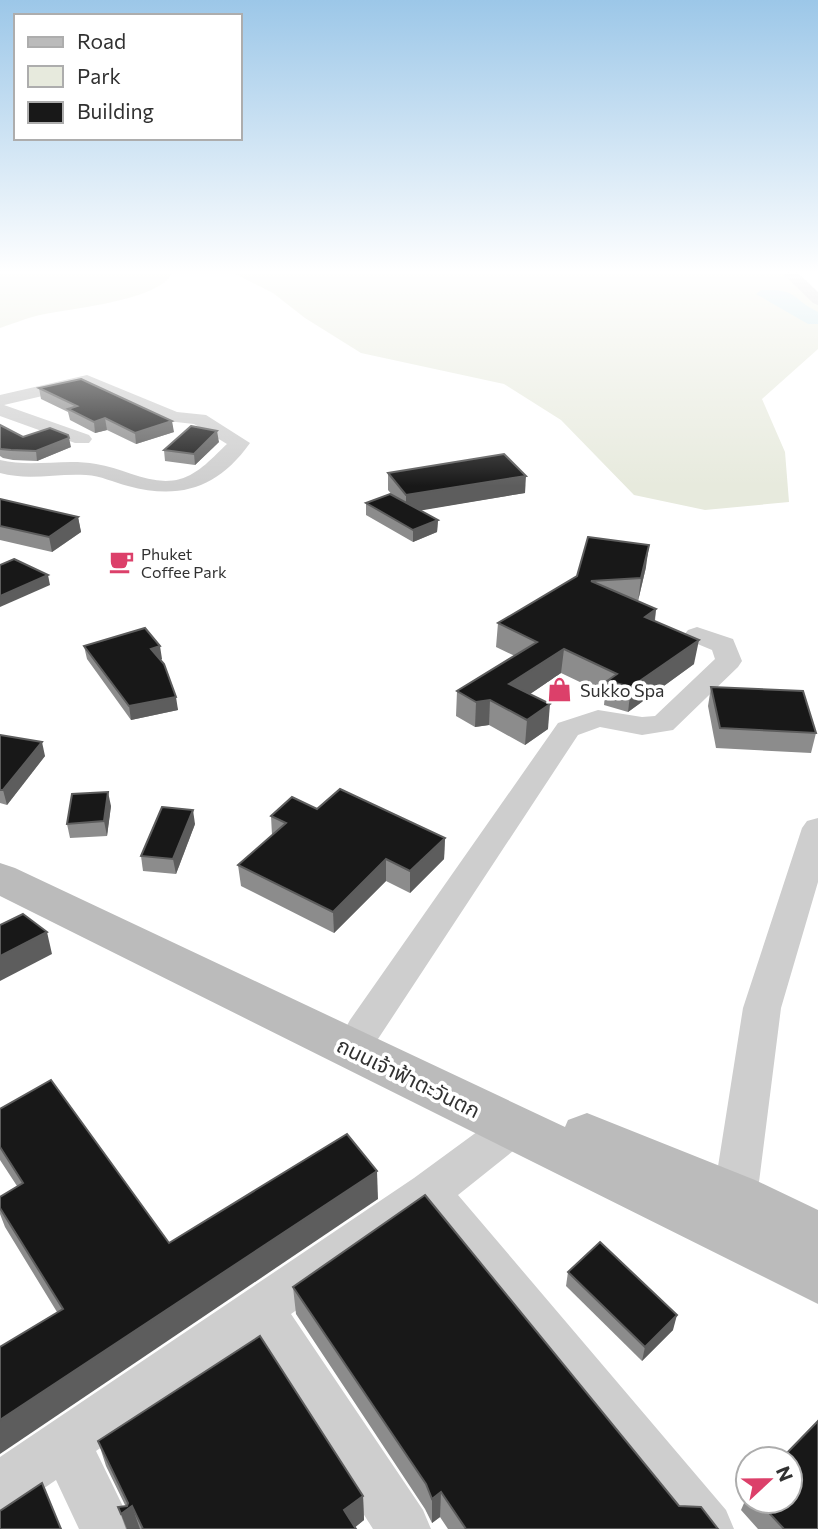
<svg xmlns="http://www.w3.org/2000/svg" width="818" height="1529" font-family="Commissioner,'Noto Sans Thai',sans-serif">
  <rect width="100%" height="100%" fill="#fff"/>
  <!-- green -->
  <g fill="#e7eadd">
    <path d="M 0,272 L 173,272 C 159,302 68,308 36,316 C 24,319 12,324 0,328 Z"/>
    <path d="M 231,272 L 793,272 L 818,295 L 818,349 L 762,399 L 785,452 L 789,502 L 705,510 L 634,495 L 561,420 L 504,384 L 361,353 L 305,318 L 273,293 Z"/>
  </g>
  <!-- water -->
  <path fill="#cbe4e9" d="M 761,290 C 799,289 789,297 818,312 L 818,324 L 808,324 L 756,294 Z"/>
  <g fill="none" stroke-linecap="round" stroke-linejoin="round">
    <!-- minor -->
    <g fill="#cecece" fill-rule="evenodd">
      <path d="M 781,272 L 797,272 L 818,292 L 818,305 L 813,303 Z"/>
      <path d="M 87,375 L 177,412 L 206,415 L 250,443 C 218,488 180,500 128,486 C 113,482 101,476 86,475 C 57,473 29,481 0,473 L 0,460 C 33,468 64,458 96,464 C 124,468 152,487 180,479 C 199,474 214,456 227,444 L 194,424 L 167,421 L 85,386 L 4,405 L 89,435 L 92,439 L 89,443 L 75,443 L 0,416 L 0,395 Z"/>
      <path d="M 697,627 L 733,639 L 742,661 L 738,667 L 673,730 L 642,735 L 600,727 L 578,735 L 376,1042 L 363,1046 L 350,1042 L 344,1031 L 350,1020 L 558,723 L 598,710 L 642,717 L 655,716 L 715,659 L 712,650 L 688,640 L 684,635 L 688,630 Z"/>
      <path d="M 818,818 L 818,882 L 781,1008 L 757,1198 L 750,1212 L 735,1217 L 720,1212 L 713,1198 L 743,1008 L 802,828 L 807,821 Z"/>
      <path d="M 514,1110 L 528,1115 L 534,1127 L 528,1139 L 458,1195 L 726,1510 L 734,1529 L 673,1529 L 425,1219 L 291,1314 L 423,1510 L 431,1529 L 373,1529 L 253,1340 L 96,1451 L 134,1529 L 79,1529 L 56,1480 L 18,1506 L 0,1514 L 0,1457 L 414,1178 L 500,1115 Z"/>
    </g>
    <!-- secondary -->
    <path fill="#bbb" fill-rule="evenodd" d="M 0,863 L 15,868 L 565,1127 L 568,1120 L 587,1113 L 755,1180 L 818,1210 L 818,1304 L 0,896 Z"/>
  </g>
  <!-- wall -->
  <g fill="#8c8c8c">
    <path d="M 39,388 L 174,432 L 136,444 L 107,430 L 95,433 L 70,420 L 68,412 L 41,399 Z"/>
    <path d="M 0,425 L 23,437 L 71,447 L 37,461 L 13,460 L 3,458 L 0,456 Z"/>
    <path d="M 219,442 L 195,465 L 165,461 L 164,450 Z"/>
    <path d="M 388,473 L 525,493 L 420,510 L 438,520 L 437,532 L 413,542 L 366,515 L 366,503 L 393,496 L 388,490 Z"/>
    <path d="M 0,499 L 78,517 L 81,532 L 52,552 L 0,540 Z"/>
    <path d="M 646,567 L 638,601 L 656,609 L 655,621 L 694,664 L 628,712 L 604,705 L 605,694 L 561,673 L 530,694 L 548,729 L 525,745 L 489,725 L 475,727 L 456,716 L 457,691 L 515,656 L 496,647 L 498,623 L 577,576 Z"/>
    <path d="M 84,646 L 162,659 L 161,660 L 178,710 L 131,720 L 87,659 Z"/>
    <path d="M 711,687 L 816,733 L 811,753 L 716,748 L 708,706 Z"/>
    <path d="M 0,735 L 45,756 L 7,805 L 0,803 Z"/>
    <path d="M 111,806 L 107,836 L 70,838 L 67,824 Z"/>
    <path d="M 317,809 L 445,838 L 444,859 L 410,893 L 386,881 L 334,933 L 241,886 L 238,865 L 272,835 L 271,816 Z"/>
    <path d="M 195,824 L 176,874 L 143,871 L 141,856 Z"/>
    <path d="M 0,1109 L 169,1243 L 378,1199 L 57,1312 L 5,1227 L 0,1214 L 0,1197 L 17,1186 L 0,1160 Z"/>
    <path d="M 568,1272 L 673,1330 L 642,1361 L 566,1286 Z"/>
    <path d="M 293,1287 L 679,1506 L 718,1529 L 448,1529 L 440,1517 L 432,1523 L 425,1509 L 296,1314 Z"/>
    <path d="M 98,1441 L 363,1496 L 364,1520 L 355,1527 L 356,1529 L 126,1529 L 118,1507 L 126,1507 L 106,1466 Z"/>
    <path d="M 748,1494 L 748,1501 L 790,1501 L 818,1529 L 758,1529 L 741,1510 Z"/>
  </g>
  <!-- shaded-wall -->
  <g fill="#5d5d5d">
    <path d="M 105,418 L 107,430 L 95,433 L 94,422 Z"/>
    <path d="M 172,421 L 174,432 L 136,444 L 135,433 Z"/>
    <path d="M 217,431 L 219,442 L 195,465 L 194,454 Z"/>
    <path d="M 69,438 L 71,447 L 37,461 L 36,451 Z"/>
    <path d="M 526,476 L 525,493 L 406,513 L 406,495 Z"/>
    <path d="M 78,517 L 81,532 L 52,552 L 49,537 Z"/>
    <path d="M 438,520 L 437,532 L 413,542 L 413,530 Z"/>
    <path d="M 649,545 L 646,567 L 638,601 L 641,578 Z"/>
    <path d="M 48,575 L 50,585 L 0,607 L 0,596 Z"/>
    <path d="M 656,609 L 653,633 L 645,617 Z"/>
    <path d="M 699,640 L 694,664 L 628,712 L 631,687 Z"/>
    <path d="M 160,646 L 162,659 L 153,662 L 151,649 Z"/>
    <path d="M 564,649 L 561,673 L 508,709 L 509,684 Z"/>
    <path d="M 176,697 L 178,710 L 131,720 L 129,706 Z"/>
    <path d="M 490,700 L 489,725 L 475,727 L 476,702 Z"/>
    <path d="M 550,704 L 548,729 L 525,745 L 527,720 Z"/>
    <path d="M 42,742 L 45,756 L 7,805 L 3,790 Z"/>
    <path d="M 108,792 L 111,806 L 107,836 L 104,821 Z"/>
    <path d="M 193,810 L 195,824 L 176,874 L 173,859 Z"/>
    <path d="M 445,838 L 444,859 L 410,893 L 410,871 Z"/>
    <path d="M 386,859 L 386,881 L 334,933 L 333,912 Z"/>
    <path d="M 47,932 L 52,954 L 0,981 L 0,956 Z"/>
    <path d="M 377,1171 L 378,1199 L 0,1454 L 0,1420 Z"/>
    <path d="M 677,1315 L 673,1330 L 642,1361 L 645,1347 Z"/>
    <path d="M 441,1492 L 440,1517 L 432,1523 L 432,1499 Z"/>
    <path d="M 363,1496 L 364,1520 L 353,1529 L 344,1510 Z"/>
    <path d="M 132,1506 L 140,1529 L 127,1529 L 121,1514 Z"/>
  </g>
  <!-- building -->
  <g fill="#181818" stroke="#5d5d5d" stroke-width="2">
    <path d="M 81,379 L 172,421 L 135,433 L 105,418 L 94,422 L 68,409 L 77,406 L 39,388 Z"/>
    <path d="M 0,425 L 23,437 L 50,428 L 68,435 L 69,438 L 36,451 L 11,450 L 1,449 L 0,448 Z"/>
    <path d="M 191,426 L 217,431 L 194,454 L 164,450 Z"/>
    <path d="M 504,454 L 526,476 L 406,495 L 388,473 Z"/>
    <path d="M 390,494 L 438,520 L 413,530 L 366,503 Z"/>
    <path d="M 0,499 L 78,517 L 49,537 L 0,526 Z"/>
    <path d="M 588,537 L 649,545 L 641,578 L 591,581 L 656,609 L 645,617 L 699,640 L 631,687 L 607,681 L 617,674 L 564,649 L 509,684 L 550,704 L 527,720 L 490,700 L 476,702 L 457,691 L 537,642 L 498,623 L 577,576 Z"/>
    <path d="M 14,559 L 48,575 L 0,596 L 0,565 Z"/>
    <path d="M 145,628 L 160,646 L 151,649 L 164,664 L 176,697 L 129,706 L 84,646 Z"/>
    <path d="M 711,687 L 803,691 L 816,733 L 720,728 Z"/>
    <path d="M 0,735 L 42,742 L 3,790 L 0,790 Z"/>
    <path d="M 340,789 L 445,838 L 410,871 L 386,859 L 333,912 L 238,865 L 286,823 L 271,816 L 292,797 L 317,809 Z"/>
    <path d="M 108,792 L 104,821 L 67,824 L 72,794 Z"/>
    <path d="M 162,807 L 193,810 L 173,859 L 141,856 Z"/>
    <path d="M 23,914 L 47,932 L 0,956 L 0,925 Z"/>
    <path d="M 51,1080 L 169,1243 L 347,1134 L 377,1171 L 0,1420 L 0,1347 L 63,1309 L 0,1208 L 0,1197 L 23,1183 L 0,1147 L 0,1109 Z"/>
    <path d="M 425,1195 L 679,1506 L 701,1507 L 718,1529 L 466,1529 L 441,1492 L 432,1499 L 426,1484 L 293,1287 Z"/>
    <path d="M 600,1242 L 677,1315 L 645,1347 L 568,1272 Z"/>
    <path d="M 260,1336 L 363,1496 L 344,1510 L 356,1529 L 143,1529 L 132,1506 L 121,1514 L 118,1507 L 127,1506 L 128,1503 L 98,1441 Z"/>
    <path d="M 818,1421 L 818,1529 L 784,1529 L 758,1501 L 790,1501 L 790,1459 L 781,1459 Z"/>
    <path d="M 42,1483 L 61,1529 L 0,1529 L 0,1511 Z"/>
  </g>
  <!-- sky -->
  <linearGradient id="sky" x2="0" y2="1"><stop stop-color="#9cc7e8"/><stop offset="0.56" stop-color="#fff"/><stop offset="1" stop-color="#fff" stop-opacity="0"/></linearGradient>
  <rect width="818" height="486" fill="url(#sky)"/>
  <!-- icons -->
  <defs>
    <symbol id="cafe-bare" viewBox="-9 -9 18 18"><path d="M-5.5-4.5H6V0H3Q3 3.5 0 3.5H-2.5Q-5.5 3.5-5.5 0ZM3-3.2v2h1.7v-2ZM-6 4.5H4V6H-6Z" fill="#dc406a" stroke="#fff" stroke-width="2.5" paint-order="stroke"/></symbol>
    <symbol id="shop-bare" viewBox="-9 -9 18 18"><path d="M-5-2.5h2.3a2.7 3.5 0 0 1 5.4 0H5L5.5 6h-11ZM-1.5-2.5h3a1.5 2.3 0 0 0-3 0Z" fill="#dc406a" stroke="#fff" stroke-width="2.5" paint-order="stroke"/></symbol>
  </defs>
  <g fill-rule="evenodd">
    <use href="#cafe-bare" x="104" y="544" width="35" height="35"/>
    <use href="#shop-bare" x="542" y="672" width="35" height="35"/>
  </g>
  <g text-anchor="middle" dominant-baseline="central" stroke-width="7" stroke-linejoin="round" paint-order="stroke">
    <!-- far-poi labels -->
    <g font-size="16" fill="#313131" stroke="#fff" text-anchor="start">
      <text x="141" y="553">Phuket<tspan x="141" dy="18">Coffee Park</tspan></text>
    </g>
    <!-- poi labels -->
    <g font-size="18" fill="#313131" stroke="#fff" text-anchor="start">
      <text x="580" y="690">Sukko Spa</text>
    </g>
    <!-- near-street labels -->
    <g font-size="21" fill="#313131" stroke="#fff">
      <text transform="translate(409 1077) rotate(26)">ถนนเจ้าฟ้าตะวันตก</text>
    </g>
  </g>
  <!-- legend -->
  <rect x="14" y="14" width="228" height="126" fill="#ffffff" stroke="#adadad" stroke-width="2"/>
  <rect x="28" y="37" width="35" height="10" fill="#bbbbbb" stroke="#adadad" stroke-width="2"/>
  <text x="77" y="49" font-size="21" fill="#313131">Road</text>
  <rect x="28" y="66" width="35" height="21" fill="#e7eadd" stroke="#adadad" stroke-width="2"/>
  <text x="77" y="84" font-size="21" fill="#313131">Park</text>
  <rect x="28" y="102" width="35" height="21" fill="#181818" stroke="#adadad" stroke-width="2"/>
  <text x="77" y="119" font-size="21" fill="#313131">Building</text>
  <!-- north arrow -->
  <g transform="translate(769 1480) rotate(68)"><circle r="33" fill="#ffffff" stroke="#adadad" stroke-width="2"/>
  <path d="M0-5L12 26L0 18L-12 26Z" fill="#dc406a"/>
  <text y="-10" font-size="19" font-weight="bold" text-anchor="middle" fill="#313131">N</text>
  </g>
</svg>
